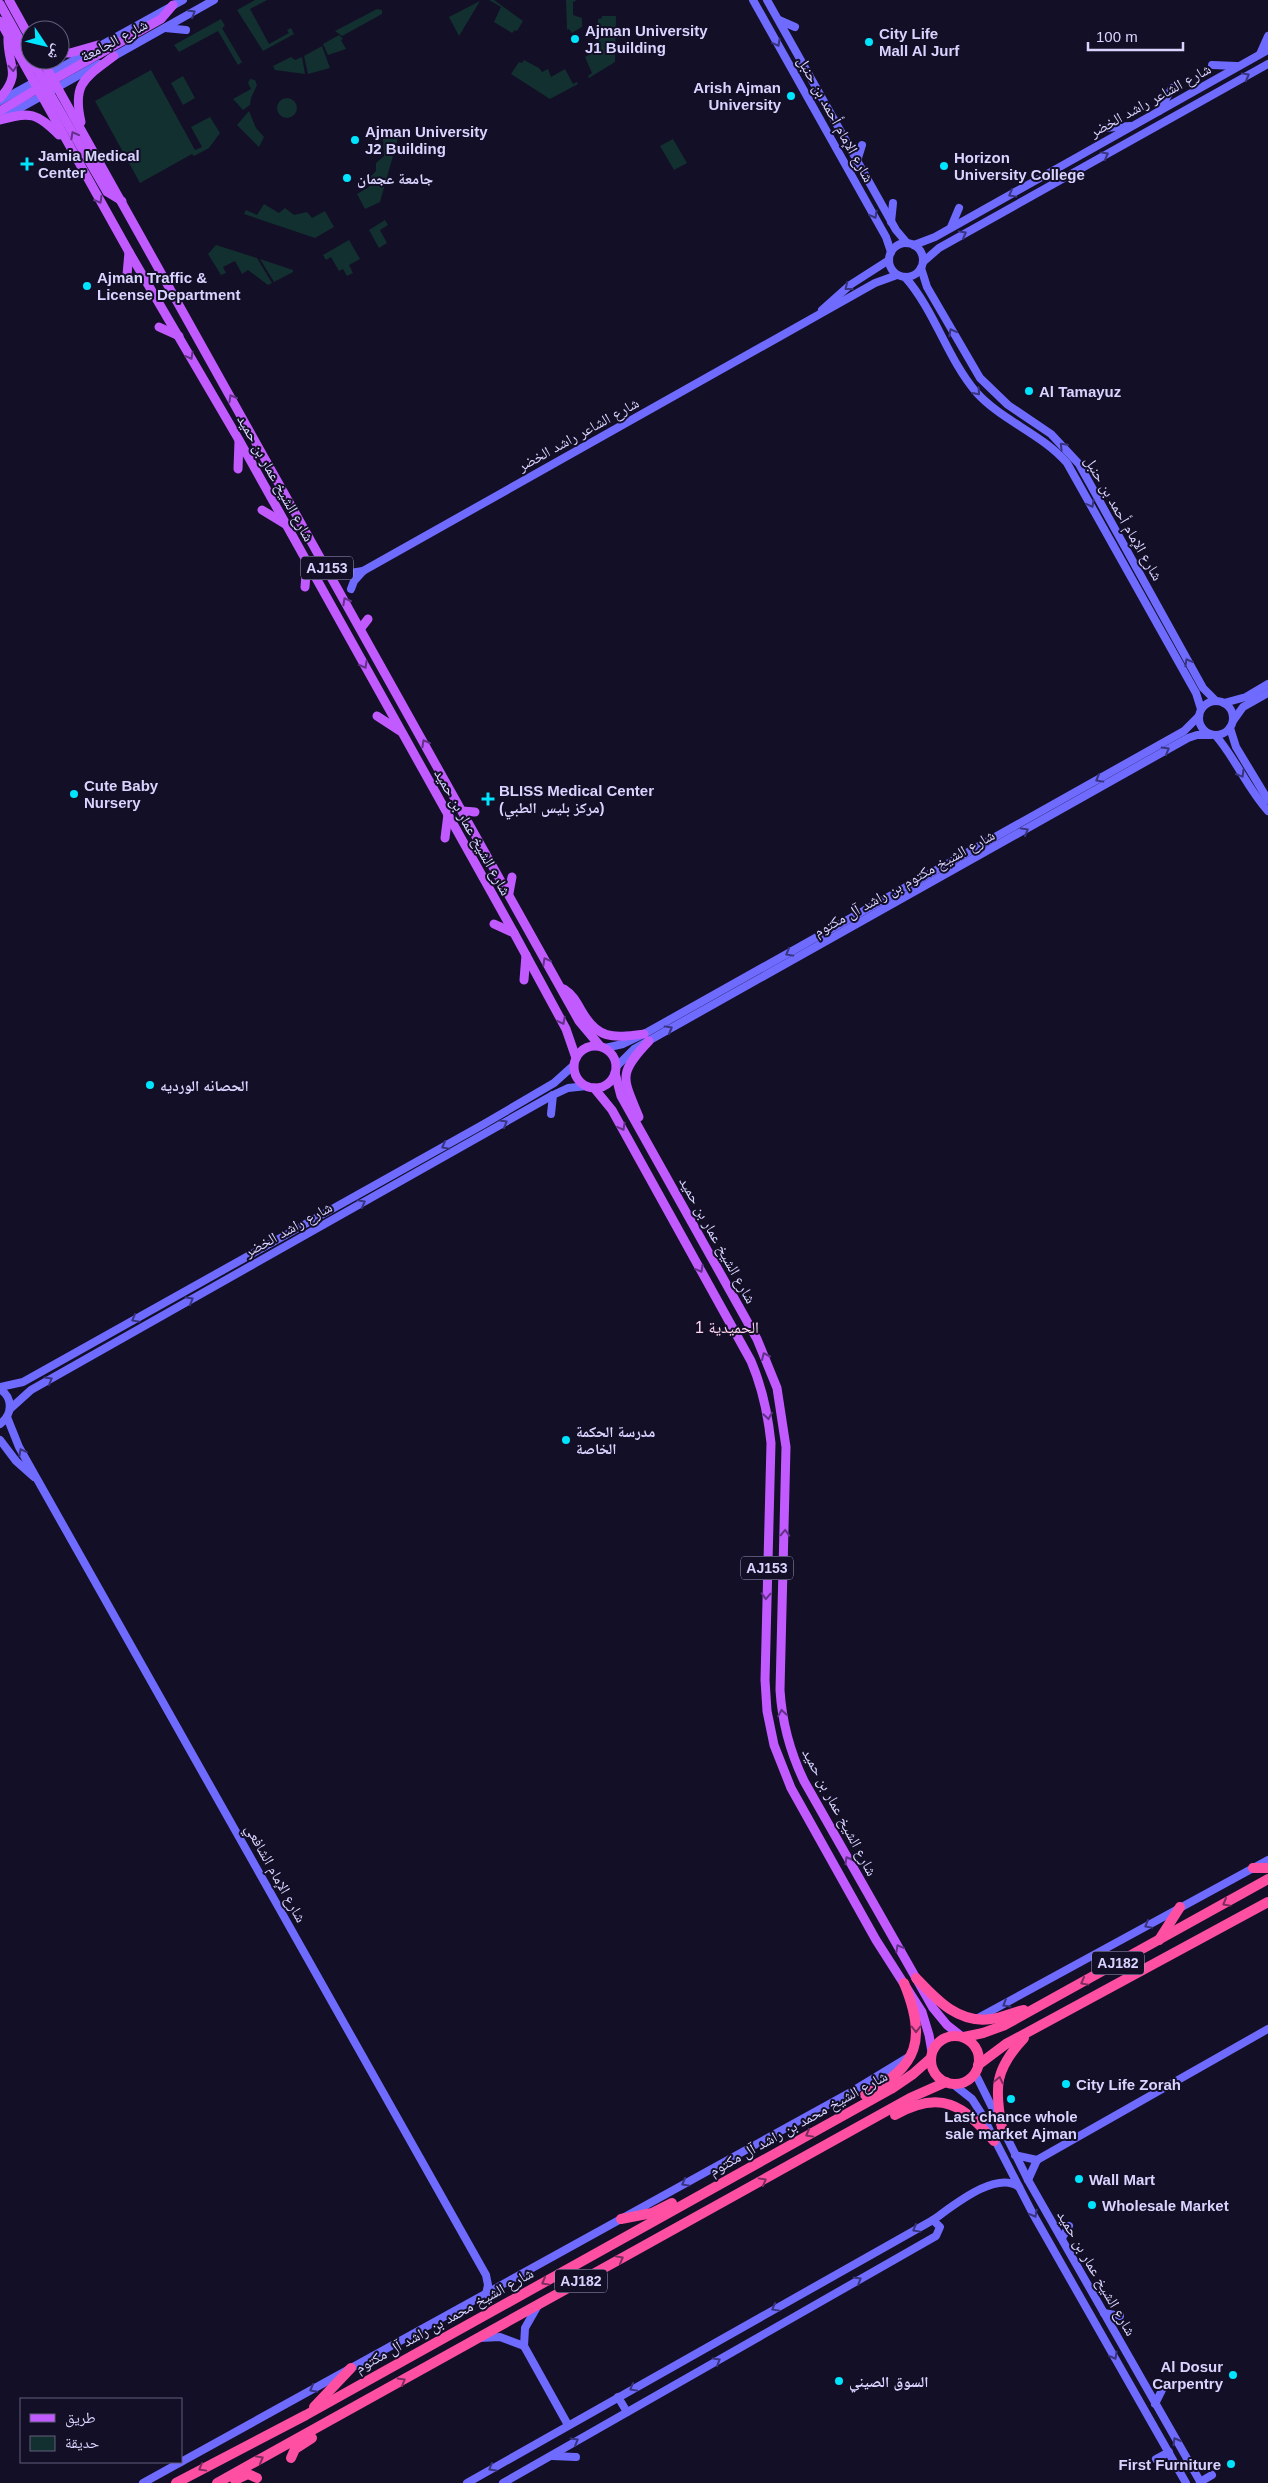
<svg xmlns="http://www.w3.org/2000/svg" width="1268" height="2483" font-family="Helvetica,'Noto Naskh Arabic',sans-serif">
  <rect width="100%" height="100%" fill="#130f26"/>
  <!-- green -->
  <g fill="#12302f">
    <path d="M 255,0 L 267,0 L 250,9 L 269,44 L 289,33 L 287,30 L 291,28 L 294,34 L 263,51 L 237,10 Z"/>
    <path d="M 489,0 L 494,0 L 523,21 L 517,31 L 515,30 L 512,33 L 494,22 L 501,7 Z"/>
    <path d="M 566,0 L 577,0 L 573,2 L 573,15 L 582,18 L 582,27 L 572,33 L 569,29 L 567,30 Z"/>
    <path d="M 480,1 L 459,36 L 449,17 Z"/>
    <path d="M 377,9 L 382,10 L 382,14 L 342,36 L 335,31 Z"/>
    <path d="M 602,16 L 616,16 L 615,62 L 589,78 L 588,76 L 592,73 L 585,57 L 598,50 L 595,42 L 598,39 L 596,28 L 598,27 L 598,19 L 602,18 Z"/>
    <path d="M 221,19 L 225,26 L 222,28 L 242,62 L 238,65 L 218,31 L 179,52 L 174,45 Z"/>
    <path d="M 339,35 L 343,39 L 341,40 L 346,49 L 328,55 L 323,44 Z"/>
    <path d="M 322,46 L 330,68 L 308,74 L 304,56 Z"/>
    <path d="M 291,57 L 295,60 L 302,57 L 305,74 L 275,70 L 273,66 Z"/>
    <path d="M 524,60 L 539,68 L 542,72 L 548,69 L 551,77 L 565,69 L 573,84 L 577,82 L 578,84 L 550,99 L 511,74 L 519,62 L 522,63 Z"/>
    <path d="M 151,70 L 195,150 L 202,147 L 191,127 L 210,117 L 220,133 L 209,148 L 194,156 L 192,154 L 140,183 L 95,101 Z"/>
    <path d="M 183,76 L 195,98 L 183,105 L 171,83 Z"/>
    <path d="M 250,79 L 255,80 L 257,85 L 251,98 L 250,105 L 243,110 L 233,99 L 251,89 L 248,83 Z"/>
    <circle cx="287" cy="108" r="10"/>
    <path d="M 249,111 L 256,128 L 264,137 L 259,147 L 237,125 Z"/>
    <path d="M 396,130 L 400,131 L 380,202 L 365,209 L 357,194 L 369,187 L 369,178 L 376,171 L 376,163 L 384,156 L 383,139 L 395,139 Z"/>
    <path d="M 673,139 L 687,163 L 674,170 L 660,146 Z"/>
    <path d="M 264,204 L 279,213 L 285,208 L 294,215 L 307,212 L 312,218 L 325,211 L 334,227 L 315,238 L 244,214 L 246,210 L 257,215 Z"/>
    <path d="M 385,220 L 388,225 L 380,230 L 387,243 L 379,248 L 369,230 Z"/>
    <path d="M 349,240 L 360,259 L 349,265 L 353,273 L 347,276 L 343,269 L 339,271 L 331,257 L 326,260 L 323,255 Z"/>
    <path d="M 216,245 L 257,258 L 272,283 L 268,285 L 248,270 L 242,274 L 235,261 L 223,267 L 226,273 L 221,275 L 208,254 Z"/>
    <path d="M 260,259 L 293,270 L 293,272 L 274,282 Z"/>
  </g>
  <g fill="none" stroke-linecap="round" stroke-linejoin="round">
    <!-- secondary -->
    <g stroke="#6f6bff" stroke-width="8">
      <path d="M 753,0 L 886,237 L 891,252"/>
      <path d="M 767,0 L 896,230 L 907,243"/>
      <path d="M 779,20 L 795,27"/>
      <path d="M 165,28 L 186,30"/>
      <path d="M 1260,54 L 1268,36"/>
      <path d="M 109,59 L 214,0"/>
      <path d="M 1212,65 L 1237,66"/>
      <path d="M 0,101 L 183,0"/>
      <path d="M 1159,111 L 1172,88"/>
      <path d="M 6,116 L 99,64"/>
      <path d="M 1104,128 L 1130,126"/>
      <path d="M 857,161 L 862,145"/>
      <path d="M 891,222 L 893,203"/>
      <path d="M 951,227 L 959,208"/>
      <circle cx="906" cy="260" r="17"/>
      <path d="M 914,245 L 935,237 L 1268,50"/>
      <path d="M 923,262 L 939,248 L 1268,64"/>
      <path d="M 921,268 L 927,287 L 980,378 L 1008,405 L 1051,434 L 1079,464 L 1203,688 L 1216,701"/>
      <path d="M 905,277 C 935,311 947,358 976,392 C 1002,421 1041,433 1067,463 L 1196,693 L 1201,709"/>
      <path d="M 822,310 L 850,285 L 889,260"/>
      <path d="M 341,571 L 350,573 L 363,571"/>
      <path d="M 351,589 L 354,581 L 363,571 L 875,283 L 897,275"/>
      <circle cx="1216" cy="718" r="17"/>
      <path d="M 1224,703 L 1246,697 L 1268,684"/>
      <path d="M 1233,721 L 1243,707 L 1268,693"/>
      <path d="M 1230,728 L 1236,747 L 1268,800"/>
      <path d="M 1216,736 C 1236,759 1247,788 1268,811"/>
      <path d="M 605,1048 L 623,1044 L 644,1034 L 1184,731 L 1199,716"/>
      <path d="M 616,1067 L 634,1049 L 1188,738 L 1197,735 L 1211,735"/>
      <path d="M 551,1114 L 553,1095"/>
      <path d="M 0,1387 L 23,1382 L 484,1124 L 554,1083 L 574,1065"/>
      <path d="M 0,1389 C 13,1398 13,1414 0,1424"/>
      <path d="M 10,1409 L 31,1390 L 553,1095 L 568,1088 L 587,1086"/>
      <path d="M 7,1417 L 19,1447 L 486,2275 L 488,2285 L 486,2294"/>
      <path d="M 0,1440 L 16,1461 L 34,1477"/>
      <path d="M 978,2018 L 1268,1860"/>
      <path d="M 975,2073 L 1028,2180 L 1201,2483"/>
      <path d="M 953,2084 L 972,2099 L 981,2113 L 1033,2214 L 1186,2483"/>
      <path d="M 1015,2155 L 1037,2160"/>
      <path d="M 1028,2180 L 1037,2160 L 1268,2029"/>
      <path d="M 1062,2238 L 1069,2226"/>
      <path d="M 537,2307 L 525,2328 L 524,2346 L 568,2425"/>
      <path d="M 1104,2313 L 1120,2316"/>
      <path d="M 480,2338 L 500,2337 L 524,2346"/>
      <path d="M 618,2397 L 627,2412"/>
      <path d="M 1155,2404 L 1162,2390"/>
      <path d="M 552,2456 L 576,2457"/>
      <path d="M 1156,2459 L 1169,2452"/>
      <path d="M 181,2462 L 851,2092 L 907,2058"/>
      <path d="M 1200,2482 L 1212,2475"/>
      <path d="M 143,2483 L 181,2462"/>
      <path d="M 467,2483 L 933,2220 C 953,2206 996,2170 1019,2187"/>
      <path d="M 503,2483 L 936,2236 L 940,2227 L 933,2220"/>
    </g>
    <!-- primary -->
    <g stroke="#c25bff" stroke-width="9">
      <path d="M 9,0 L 30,38"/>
      <path d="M 0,4 L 30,58"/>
      <path d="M 0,21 L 129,252 L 239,440 L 514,933 L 566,1029 L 576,1058"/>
      <path d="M 60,53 L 70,53 L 98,45"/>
      <path d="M 31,60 L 42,78 L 52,86"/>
      <path d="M 42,60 L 579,1021 L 600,1046"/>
      <path d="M 43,85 L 49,92 L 107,192 L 122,201"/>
      <path d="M 42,96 L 53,80 L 161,19 L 173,5"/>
      <path d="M 0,98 C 23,73 7,65 8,38"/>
      <path d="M 0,111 L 42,86"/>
      <path d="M 0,120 C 30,111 37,113 59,135"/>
      <path d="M 81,122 C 72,83 85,78 114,56"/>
      <path d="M 127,275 L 129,252"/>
      <path d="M 159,327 L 179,336"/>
      <path d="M 238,469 L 239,441"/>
      <path d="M 262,510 L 285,524"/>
      <path d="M 305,587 L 307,562"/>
      <path d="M 361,628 L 368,619"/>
      <path d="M 377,716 L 400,731"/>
      <path d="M 462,811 L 475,812"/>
      <path d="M 445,838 L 448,814"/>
      <path d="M 509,893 L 512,877"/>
      <path d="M 494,924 L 514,933"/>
      <path d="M 524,980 L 526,955"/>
      <path d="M 564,989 C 572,994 576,1001 581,1010 C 598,1040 612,1038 644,1034"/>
      <circle cx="595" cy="1067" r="21"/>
      <path d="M 615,1073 L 621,1096 L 757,1339 L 777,1388 L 786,1447 L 780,1690 C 782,1722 790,1752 804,1781 L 933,2008 L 947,2025 L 961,2036"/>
      <path d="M 594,1088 L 612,1110 L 751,1361 C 762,1387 768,1414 771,1443 L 765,1680 L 767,1711 L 774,1745 L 791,1788 L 876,1940 L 922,2012 L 929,2035 L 932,2052"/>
      <path d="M 639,1117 C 623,1078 617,1074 649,1041"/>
    </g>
    <!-- highway -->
    <g stroke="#ff4fa3" stroke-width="10">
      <path d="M 1253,1868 L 1268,1868"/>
      <path d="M 1159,1940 L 1180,1907"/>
      <path d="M 916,1978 C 936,1999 958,2024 991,2019 C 1002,2018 1013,2012 1024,2010"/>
      <circle cx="955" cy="2060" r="24"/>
      <path d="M 964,2037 L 983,2033 L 1005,2025 L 1268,1879"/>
      <path d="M 978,2065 L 1006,2044 L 1268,1902"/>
      <path d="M 865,2095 C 919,2066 927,2039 904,1983"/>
      <path d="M 895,2115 C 941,2089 963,2105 994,2141"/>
      <path d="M 1002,2128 C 994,2087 995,2069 1024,2038"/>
      <path d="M 621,2219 L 652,2213 L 672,2203"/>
      <path d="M 314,2407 L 351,2368"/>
      <path d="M 291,2458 L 295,2449 L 312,2438"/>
      <path d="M 235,2480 L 248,2474 L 257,2478"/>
      <path d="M 176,2483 L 306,2415 L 891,2089 L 913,2074 L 931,2058"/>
      <path d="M 217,2483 L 910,2098 L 946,2082"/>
    </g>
  </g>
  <!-- one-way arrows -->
  <defs><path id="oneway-chevron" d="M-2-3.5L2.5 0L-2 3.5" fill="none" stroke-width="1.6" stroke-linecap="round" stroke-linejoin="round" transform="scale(1.25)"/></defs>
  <g stroke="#38347d">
    <use href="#oneway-chevron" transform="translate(192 13) rotate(-30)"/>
    <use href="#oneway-chevron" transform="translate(777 43) rotate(61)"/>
    <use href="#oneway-chevron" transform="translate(1246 76) rotate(-29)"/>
    <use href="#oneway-chevron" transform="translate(1105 155) rotate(-29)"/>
    <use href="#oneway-chevron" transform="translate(1012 194) rotate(151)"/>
    <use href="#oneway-chevron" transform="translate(874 215) rotate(61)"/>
    <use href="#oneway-chevron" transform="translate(963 234) rotate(-29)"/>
    <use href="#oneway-chevron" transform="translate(848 287) rotate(142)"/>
    <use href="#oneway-chevron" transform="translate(952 332) rotate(-119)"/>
    <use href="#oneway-chevron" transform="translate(977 392) rotate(48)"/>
    <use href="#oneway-chevron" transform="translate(1063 446) rotate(-134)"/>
    <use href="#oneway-chevron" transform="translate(1091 504) rotate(61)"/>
    <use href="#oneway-chevron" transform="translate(1188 662) rotate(-119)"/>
    <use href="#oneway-chevron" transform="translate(1166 750) rotate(-30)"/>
    <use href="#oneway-chevron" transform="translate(1241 774) rotate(59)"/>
    <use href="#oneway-chevron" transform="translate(1099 779) rotate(151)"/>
    <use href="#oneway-chevron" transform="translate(1025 831) rotate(-29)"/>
    <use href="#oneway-chevron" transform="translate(789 953) rotate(151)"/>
    <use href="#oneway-chevron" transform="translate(669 1029) rotate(-29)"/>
    <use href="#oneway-chevron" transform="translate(504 1123) rotate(-30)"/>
    <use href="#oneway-chevron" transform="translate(445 1146) rotate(151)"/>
    <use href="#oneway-chevron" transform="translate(362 1203) rotate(-29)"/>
    <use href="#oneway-chevron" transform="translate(190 1300) rotate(-30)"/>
    <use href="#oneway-chevron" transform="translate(135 1319) rotate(151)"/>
    <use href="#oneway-chevron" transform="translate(49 1380) rotate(-30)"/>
    <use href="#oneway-chevron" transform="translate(22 1452) rotate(-119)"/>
    <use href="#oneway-chevron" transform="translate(1148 1925) rotate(151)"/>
    <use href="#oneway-chevron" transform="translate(1006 2004) rotate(149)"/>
    <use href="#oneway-chevron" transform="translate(685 2183) rotate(151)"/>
    <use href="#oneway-chevron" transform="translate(1034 2214) rotate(61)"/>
    <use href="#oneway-chevron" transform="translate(916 2229) rotate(151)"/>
    <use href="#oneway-chevron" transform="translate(858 2280) rotate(-30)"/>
    <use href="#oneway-chevron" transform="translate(775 2308) rotate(151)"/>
    <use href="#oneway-chevron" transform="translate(1114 2356) rotate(61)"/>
    <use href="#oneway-chevron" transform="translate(717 2361) rotate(-30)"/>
    <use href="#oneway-chevron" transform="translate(633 2388) rotate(151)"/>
    <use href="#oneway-chevron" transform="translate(313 2389) rotate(151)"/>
    <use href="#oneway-chevron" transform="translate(575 2441) rotate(-30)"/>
    <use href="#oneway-chevron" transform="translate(1176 2441) rotate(-120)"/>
    <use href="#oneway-chevron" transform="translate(492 2468) rotate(150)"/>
  </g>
  <g stroke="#623188">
    <use href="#oneway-chevron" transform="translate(13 68) rotate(86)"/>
    <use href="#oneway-chevron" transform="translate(74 135) rotate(-119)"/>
    <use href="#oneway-chevron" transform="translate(99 200) rotate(60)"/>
    <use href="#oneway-chevron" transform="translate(190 356) rotate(61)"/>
    <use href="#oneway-chevron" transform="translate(232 398) rotate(-119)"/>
    <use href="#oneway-chevron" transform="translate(346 601) rotate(-119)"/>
    <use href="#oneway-chevron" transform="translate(364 665) rotate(61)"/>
    <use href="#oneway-chevron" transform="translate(425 743) rotate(-119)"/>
    <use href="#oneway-chevron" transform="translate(546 961) rotate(-119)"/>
    <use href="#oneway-chevron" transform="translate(562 1021) rotate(62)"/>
    <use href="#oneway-chevron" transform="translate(622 1127) rotate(61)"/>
    <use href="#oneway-chevron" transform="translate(700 1269) rotate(61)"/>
    <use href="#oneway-chevron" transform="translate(765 1356) rotate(-114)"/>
    <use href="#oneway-chevron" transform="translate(768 1416) rotate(81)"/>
    <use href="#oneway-chevron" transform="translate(785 1533) rotate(-88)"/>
    <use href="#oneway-chevron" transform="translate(766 1596) rotate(92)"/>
    <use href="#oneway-chevron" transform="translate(782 1713) rotate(-99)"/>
    <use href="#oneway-chevron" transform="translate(848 1860) rotate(-120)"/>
    <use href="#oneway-chevron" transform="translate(899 1948) rotate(-119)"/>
  </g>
  <g stroke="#7d2c5e">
    <use href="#oneway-chevron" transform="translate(1226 1903) rotate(151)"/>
    <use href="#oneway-chevron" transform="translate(1084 1982) rotate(151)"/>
    <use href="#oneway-chevron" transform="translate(916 2029) rotate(90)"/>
    <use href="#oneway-chevron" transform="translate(999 2080) rotate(-78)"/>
    <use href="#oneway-chevron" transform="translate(809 2134) rotate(151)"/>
    <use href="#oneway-chevron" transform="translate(763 2181) rotate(-29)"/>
    <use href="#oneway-chevron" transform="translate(620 2259) rotate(-29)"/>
    <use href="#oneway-chevron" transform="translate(545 2282) rotate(151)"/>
    <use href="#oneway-chevron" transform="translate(402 2381) rotate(-30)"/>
    <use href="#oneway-chevron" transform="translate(260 2459) rotate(-29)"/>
    <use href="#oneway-chevron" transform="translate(202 2468) rotate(151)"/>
  </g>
  <!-- markers -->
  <g fill="#00e5ff" stroke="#130f26" stroke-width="2">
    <circle cx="575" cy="39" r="5"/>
    <circle cx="869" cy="42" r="5"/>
    <circle cx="791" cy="96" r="5"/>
    <circle cx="355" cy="140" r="5"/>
    <path d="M24.5 156.5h5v5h5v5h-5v5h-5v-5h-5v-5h5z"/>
    <circle cx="944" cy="166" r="5"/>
    <circle cx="347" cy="178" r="5"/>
    <circle cx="87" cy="286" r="5"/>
    <circle cx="1029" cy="391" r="5"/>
    <circle cx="74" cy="794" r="5"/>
    <path d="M485.5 791.5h5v5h5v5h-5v5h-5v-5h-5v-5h5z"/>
    <circle cx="150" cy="1085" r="5"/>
    <circle cx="566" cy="1440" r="5"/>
    <circle cx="1066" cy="2084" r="5"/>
    <circle cx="1011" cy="2099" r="5"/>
    <circle cx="1079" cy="2179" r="5"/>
    <circle cx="1092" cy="2205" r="5"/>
    <circle cx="1233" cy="2375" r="5"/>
    <circle cx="839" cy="2381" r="5"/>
    <circle cx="1231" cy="2464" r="5"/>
  </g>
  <g text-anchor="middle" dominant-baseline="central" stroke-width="4" stroke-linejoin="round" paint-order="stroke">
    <!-- shield labels -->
    <g fill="#130f26" stroke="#9e99be" stroke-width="1">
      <rect x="301" y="556.5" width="52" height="23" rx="4"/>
      <rect x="741" y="1556.5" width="52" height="23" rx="4"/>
      <rect x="1092" y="1951.5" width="52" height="23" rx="4"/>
      <rect x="555" y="2269.5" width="52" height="23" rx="4"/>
    </g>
    <g font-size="14" font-weight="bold" fill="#d9d4ff">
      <text x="327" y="568">AJ153</text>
      <text x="767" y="1568">AJ153</text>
      <text x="1118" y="1963">AJ182</text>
      <text x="581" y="2281">AJ182</text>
    </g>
    <!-- poi labels -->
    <g font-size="15" font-weight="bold" fill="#d9d4ff" stroke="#130f26" text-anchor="start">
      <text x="585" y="30">Ajman University<tspan x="585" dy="17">J1 Building</tspan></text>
      <text x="879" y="33">City Life<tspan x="879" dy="17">Mall Al Jurf</tspan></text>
      <text x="781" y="87" text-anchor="end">Arish Ajman<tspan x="781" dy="17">University</tspan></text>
      <text x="365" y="131">Ajman University<tspan x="365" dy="17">J2 Building</tspan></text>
      <text x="38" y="155">Jamia Medical<tspan x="38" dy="17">Center</tspan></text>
      <text x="954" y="157">Horizon<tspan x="954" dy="17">University College</tspan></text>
      <text x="357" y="178">جامعة عجمان</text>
      <text x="97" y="277">Ajman Traffic &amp;<tspan x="97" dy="17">License Department</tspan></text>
      <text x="1039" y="391">Al Tamayuz</text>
      <text x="84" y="785">Cute Baby<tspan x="84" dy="17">Nursery</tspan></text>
      <text x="499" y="790">BLISS Medical Center<tspan x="499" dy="17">(مركز بليس الطبي)</tspan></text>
      <text x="160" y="1085">الحصانه الورديه</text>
      <text x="576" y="1431">مدرسة الحكمة<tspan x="576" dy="17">الخاصة</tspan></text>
      <text x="1076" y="2084">City Life Zorah</text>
      <text x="1011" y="2116" text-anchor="middle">Last chance whole<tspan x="1011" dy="17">sale market Ajman</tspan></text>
      <text x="1089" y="2179">Wall Mart</text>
      <text x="1102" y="2205">Wholesale Market</text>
      <text x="1223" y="2366" text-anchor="end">Al Dosur<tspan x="1223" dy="17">Carpentry</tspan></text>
      <text x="849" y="2381">السوق الصيني</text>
      <text x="1221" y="2464" text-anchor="end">First Furniture</text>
    </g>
    <!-- street labels -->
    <g font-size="15" fill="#d9d4ff" stroke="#130f26">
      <text transform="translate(114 40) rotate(-28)">شارع الجامعة</text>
      <text transform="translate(1150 100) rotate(-29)">شارع الشاعر راشد الخضر</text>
      <text transform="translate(836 119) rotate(61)">شارع الإمام أحمد بن حنبل</text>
      <text transform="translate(578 434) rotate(-29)">شارع الشاعر راشد الخضر</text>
      <text transform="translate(276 478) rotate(61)">شارع الشيخ عمار بن حميد</text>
      <text transform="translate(1124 518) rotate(60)">شارع الإمام أحمد بن حنبل</text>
      <text transform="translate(473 832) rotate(61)">شارع الشيخ عمار بن حميد</text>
      <text transform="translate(904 883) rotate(-29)">شارع الشيخ مكتوم بن راشد آل مكتوم</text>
      <text transform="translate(288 1229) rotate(-29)">شارع راشد الخضر</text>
      <text transform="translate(718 1240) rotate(61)">شارع الشيخ عمار بن حميد</text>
      <text transform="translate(840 1812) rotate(62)">شارع الشيخ عمار بن حميد</text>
      <text transform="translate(276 1873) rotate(61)">شارع الإمام الشافعي</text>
      <text transform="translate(798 2123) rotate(-29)">شارع الشيخ محمد بن راشد آل مكتوم</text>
      <text transform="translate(1097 2273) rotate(60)">شارع الشيخ عمار بن حميد</text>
      <text transform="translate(444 2320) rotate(-29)">شارع الشيخ محمد بن راشد آل مكتوم</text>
    </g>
    <!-- neighbourhood labels -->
    <g font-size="16" fill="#ffd6f0" stroke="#130f26">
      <text x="727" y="1327">الحميدية 1</text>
    </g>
  </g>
  <!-- legend -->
  <rect x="20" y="2398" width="162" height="65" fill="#130f26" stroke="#625e7d"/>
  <rect x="30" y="2414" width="25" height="8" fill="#c25bff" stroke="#625e7d"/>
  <text x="65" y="2423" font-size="15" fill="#d9d4ff">طريق</text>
  <rect x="30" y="2436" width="25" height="15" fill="#12302f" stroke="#625e7d"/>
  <text x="65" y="2448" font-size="15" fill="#d9d4ff">حديقة</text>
  <!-- north arrow -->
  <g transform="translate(45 45) rotate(125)"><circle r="24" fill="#130f26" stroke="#625e7d"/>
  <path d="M0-4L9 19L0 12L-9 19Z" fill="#00e5ff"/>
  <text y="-8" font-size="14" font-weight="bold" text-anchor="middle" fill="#d9d4ff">ش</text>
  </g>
  <!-- scale -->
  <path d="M1088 42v8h95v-8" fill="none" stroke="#d9d4ff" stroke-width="2.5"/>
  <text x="1096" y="42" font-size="15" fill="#d9d4ff" stroke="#130f26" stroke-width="4" paint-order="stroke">100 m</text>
</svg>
